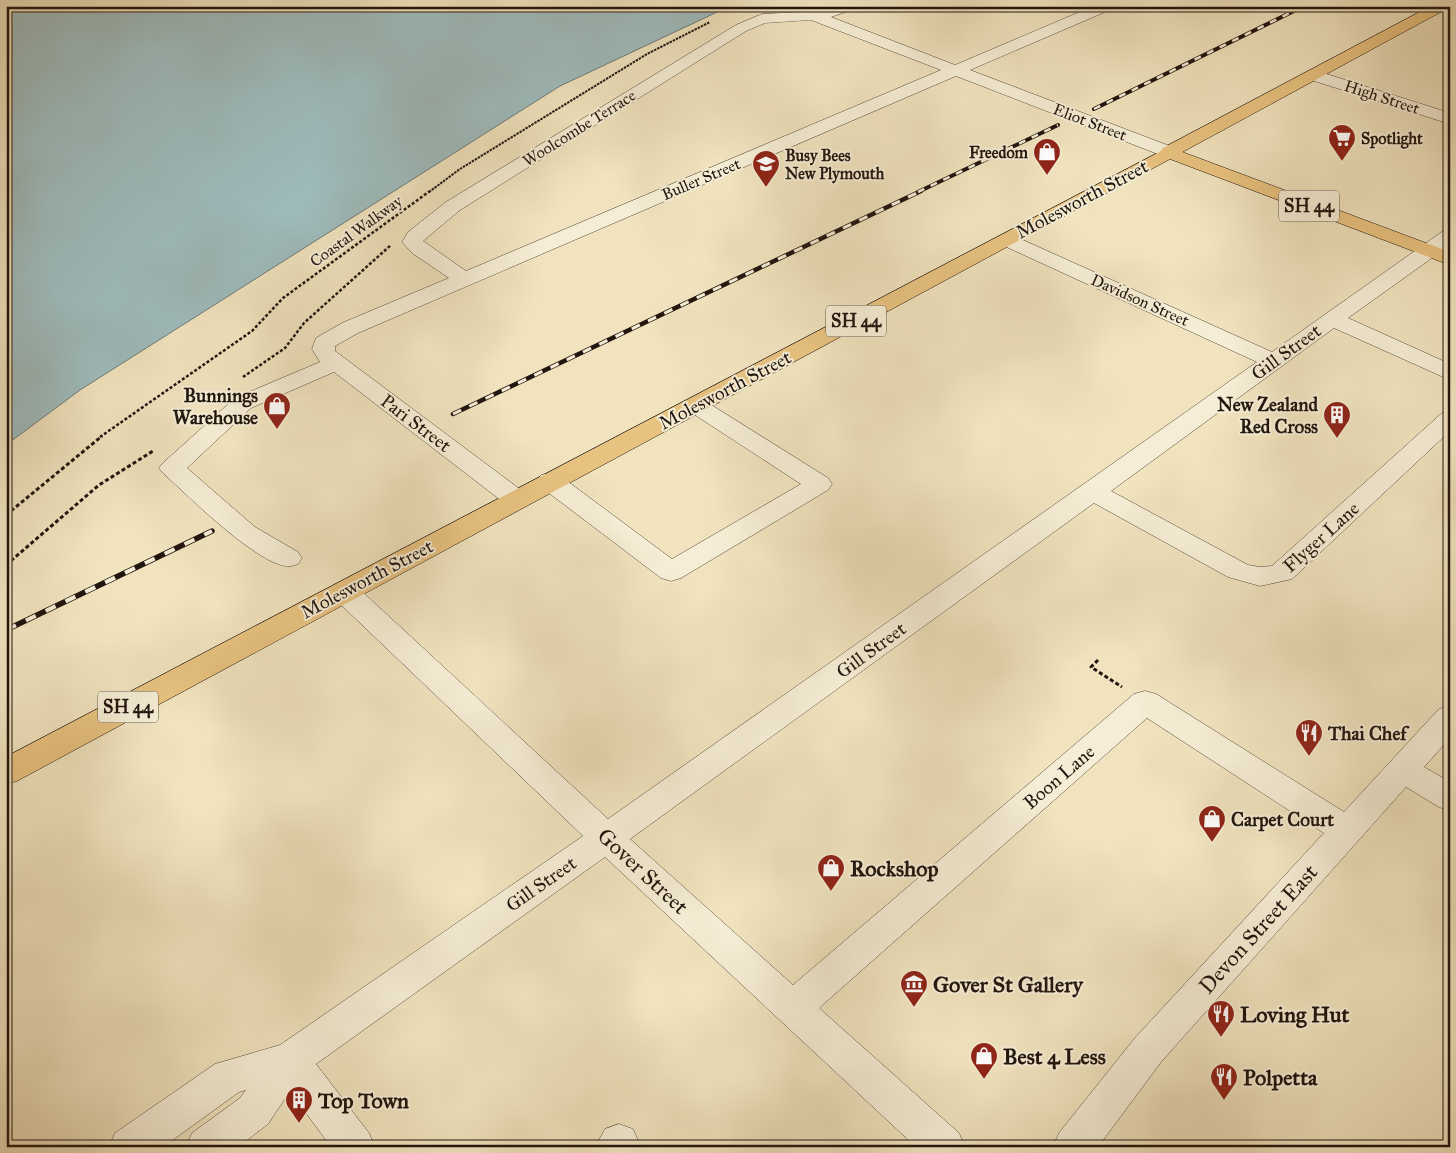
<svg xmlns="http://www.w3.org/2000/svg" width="1456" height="1153" font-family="'IM FELL Great Primer',serif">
  <rect width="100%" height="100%" fill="#f0e3be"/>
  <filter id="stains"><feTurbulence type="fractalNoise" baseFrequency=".004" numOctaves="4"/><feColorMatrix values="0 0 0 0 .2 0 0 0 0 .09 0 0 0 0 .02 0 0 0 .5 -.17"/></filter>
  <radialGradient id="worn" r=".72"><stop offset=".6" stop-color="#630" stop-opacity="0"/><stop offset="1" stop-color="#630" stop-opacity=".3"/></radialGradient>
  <!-- water -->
  <path fill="#9ebbbc" stroke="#6c7977" d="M 6,6 L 730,6 L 560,86 L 80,390 L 6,445 Z"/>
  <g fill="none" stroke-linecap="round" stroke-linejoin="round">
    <defs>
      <g id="minor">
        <path d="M 833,6 L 856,6 L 854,9 L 831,17 L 955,65 L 1094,6 L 1114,6 L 1112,9 L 970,70 L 1175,148 L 1178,152 L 1175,156 L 1163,156 L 956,76 L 358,333 L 335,346 L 335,351 L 525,493 L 529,499 L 525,505 L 516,507 L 507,505 L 334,372 L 251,408 L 187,468 L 255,527 L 298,552 L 302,558 L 298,564 C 294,565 290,567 286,566 C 256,563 188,496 163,473 L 159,468 L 163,463 L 235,398 L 320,362 L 312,349 L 316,338 L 342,323 L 449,278 L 412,253 L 402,242 L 408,232 L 446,202 L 736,25 L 762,14 L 820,11 ZM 811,20 L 941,70 L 466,271 L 423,241 L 460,210 L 746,31 L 765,23 Z"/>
        <path d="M 1314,70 L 1450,113 L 1450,124 L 1308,79 L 1306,75 L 1308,71 Z"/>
        <path d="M 1450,229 L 1450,245 L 1348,318 L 1450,364 L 1450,380 L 1334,328 L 1111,491 L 1248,565 L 1260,567 L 1272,566 L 1442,413 L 1450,411 L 1450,431 L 1292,579 L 1260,586 L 1228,577 L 1094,503 L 630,839 L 793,985 L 1134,694 L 1145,691 L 1156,694 L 1344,812 L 1439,709 L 1450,706 L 1450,738 L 1424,767 L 1450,782 L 1450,811 L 1439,807 L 1406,787 L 1161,1062 L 1098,1147 L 1053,1147 L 1059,1133 L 1135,1038 L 1324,833 L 1147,718 L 819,1008 L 959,1133 L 965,1147 L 916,1147 L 605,857 L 316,1064 L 369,1133 L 375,1147 L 331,1147 L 290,1091 L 268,1124 L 238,1147 L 186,1147 L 192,1133 L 240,1098 L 246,1090 L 239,1092 L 163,1147 L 109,1147 L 115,1133 L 215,1064 L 280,1045 L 583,836 L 335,599 L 331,592 L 335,585 L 345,583 L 355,585 L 608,819 L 1257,362 L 1000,244 L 997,240 L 1000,236 L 1007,234 L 1014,236 L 1272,352 L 1443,231 Z"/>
        <path d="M 697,399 L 705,401 L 828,478 L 832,484 L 828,490 L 681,578 L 671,581 L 661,578 L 541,487 L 537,481 L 541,475 L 550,473 L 559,475 L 672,559 L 801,484 L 689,411 L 685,406 L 689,401 Z"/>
        <path d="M 619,1124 L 633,1129 L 639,1143 L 637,1147 L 595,1147 L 605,1129 Z"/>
      </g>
      <path id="major" d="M 1431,6 L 1450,7 L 1175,156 L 1163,156 L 1160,152 L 1163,148 Z"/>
      <path id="highway" d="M 1169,147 L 1450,252 L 1450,265 L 1170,159 L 17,781 L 6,784 L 6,757 Z"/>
    </defs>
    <!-- minor casing -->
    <use href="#minor" stroke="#55483b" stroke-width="1"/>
    <!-- major casing -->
    <use href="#major" stroke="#21150f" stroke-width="1"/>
    <!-- highway casing -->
    <use href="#highway" stroke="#21150f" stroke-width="1"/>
    <!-- path-far2 -->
    <path stroke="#21150f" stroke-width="2" stroke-dasharray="2.5 1" stroke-linecap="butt" d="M 429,192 L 460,169 L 647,54 L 710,22"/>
    <!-- path-far1 -->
    <g stroke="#21150f" stroke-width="2.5" stroke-dasharray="3 2" stroke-linecap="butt">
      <path d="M 243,377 L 285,348 L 304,323 L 391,245"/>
      <path d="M 100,437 L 252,331 L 283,298 L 430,191"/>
    </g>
    <!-- path -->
    <g stroke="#21150f" stroke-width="3" stroke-dasharray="4 2.5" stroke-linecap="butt">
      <path d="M 6,515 L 102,436"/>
      <path d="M 6,565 L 99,485 L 153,451"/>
      <path d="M 1098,660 L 1091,667 L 1122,687"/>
    </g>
    <!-- minor -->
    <use href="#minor" fill="#f5edd5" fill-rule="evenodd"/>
    <!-- major -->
    <use href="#major" fill="#e8c27f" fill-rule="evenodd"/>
    <!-- highway -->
    <use href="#highway" fill="#e8c27f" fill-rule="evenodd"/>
    <defs>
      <g id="rail-far2">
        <path d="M 1094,109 L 1304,6"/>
        <path d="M 918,192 L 1058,125"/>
      </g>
      <path id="rail-far1" d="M 453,414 L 921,191"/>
      <path id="rail" d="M 6,630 L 212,531"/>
    </defs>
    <!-- rail-far2 casing -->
    <use href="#rail-far2" stroke="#21150f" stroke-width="4"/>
    <!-- rail-far1 casing -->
    <use href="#rail-far1" stroke="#21150f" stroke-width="4.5"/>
    <!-- rail casing -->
    <use href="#rail" stroke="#21150f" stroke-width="5.5"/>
    <!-- rail-far2 -->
    <use href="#rail-far2" stroke="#f5edd5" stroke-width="2.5" stroke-dasharray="7" stroke-linecap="butt"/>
    <!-- rail-far1 -->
    <use href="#rail-far1" stroke="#f5edd5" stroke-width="3" stroke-dasharray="9" stroke-linecap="butt"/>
    <!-- rail -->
    <use href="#rail" stroke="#f5edd5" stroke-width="4" stroke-dasharray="11" stroke-linecap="butt"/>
  </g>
  <!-- icons -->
  <defs>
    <symbol id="supermarket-pin" viewBox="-11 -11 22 30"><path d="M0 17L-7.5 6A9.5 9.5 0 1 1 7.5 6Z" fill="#8f2418" stroke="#f5edd5"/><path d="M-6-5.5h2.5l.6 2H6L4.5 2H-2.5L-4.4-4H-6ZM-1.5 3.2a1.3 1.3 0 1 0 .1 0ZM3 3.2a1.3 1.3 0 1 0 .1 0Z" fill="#fff"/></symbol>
    <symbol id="shop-pin" viewBox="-11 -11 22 30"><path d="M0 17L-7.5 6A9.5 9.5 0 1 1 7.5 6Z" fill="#8f2418" stroke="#f5edd5"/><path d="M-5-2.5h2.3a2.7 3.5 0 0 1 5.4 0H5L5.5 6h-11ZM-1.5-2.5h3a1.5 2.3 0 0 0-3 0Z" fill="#fff"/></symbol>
    <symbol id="school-pin" viewBox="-11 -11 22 30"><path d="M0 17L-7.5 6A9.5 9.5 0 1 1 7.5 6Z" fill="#8f2418" stroke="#f5edd5"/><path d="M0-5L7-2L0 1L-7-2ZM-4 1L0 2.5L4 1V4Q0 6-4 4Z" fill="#fff"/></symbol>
    <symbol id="building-pin" viewBox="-11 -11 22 30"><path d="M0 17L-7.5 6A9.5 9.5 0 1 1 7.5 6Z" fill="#8f2418" stroke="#f5edd5"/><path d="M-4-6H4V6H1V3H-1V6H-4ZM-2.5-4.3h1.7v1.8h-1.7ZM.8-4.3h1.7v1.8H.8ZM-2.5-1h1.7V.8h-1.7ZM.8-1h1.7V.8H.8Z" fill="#fff"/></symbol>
    <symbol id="restaurant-pin" viewBox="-11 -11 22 30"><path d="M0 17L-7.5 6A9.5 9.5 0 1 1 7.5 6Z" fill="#8f2418" stroke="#f5edd5"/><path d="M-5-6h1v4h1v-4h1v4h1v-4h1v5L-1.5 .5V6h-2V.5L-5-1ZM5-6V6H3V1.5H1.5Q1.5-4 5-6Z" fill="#fff"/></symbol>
    <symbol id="museum-pin" viewBox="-11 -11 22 30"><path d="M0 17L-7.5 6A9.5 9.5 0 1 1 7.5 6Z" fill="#8f2418" stroke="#f5edd5"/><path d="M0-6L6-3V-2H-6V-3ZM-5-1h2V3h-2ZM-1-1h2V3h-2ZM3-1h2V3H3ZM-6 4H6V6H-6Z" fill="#fff"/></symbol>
  </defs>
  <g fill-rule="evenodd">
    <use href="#supermarket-pin" x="1326" y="122" width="32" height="43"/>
    <use href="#shop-pin" x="1031" y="136" width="32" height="43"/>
    <use href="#school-pin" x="750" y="148" width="32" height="43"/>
    <use href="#shop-pin" x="261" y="390" width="32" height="43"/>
    <use href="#building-pin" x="1321" y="399" width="32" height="43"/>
    <use href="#restaurant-pin" x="1293" y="717" width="32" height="43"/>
    <use href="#shop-pin" x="1196" y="803" width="32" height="43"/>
    <use href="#shop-pin" x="815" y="852" width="32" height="43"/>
    <use href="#museum-pin" x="898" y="968" width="32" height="43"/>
    <use href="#restaurant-pin" x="1205" y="998" width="32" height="43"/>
    <use href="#shop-pin" x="968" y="1040" width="32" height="43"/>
    <use href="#restaurant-pin" x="1208" y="1061" width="32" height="43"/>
    <use href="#building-pin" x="283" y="1084" width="32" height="43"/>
  </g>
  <g text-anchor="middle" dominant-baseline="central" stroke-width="4" stroke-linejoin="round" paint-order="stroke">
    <!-- far-street labels -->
    <g font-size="16" fill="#21150f" stroke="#f5edd5">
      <text transform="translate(1382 97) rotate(18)">High Street</text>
      <text transform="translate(1090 122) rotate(21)">Eliot Street</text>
      <text transform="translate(579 128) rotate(-32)">Woolcombe Terrace</text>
      <text transform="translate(701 179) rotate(-23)">Buller Street</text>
      <text transform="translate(356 231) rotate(-36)">Coastal Walkway</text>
      <text transform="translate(1140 300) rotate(24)">Davidson Street</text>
    </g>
    <!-- far-poi labels -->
    <g font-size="16" font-weight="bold" fill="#21150f" stroke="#f5edd5" text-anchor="start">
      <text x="1361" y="138">Spotlight</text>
      <text x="1028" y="152" text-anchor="end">Freedom</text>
      <text x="785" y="155">Busy Bees<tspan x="785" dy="18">New Plymouth</tspan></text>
    </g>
    <!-- shield labels -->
    <g fill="#f5edd5" stroke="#61564a" stroke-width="1">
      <rect x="1279" y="190.5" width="60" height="31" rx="4"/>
      <rect x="826" y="305.5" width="60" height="31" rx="4"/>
      <rect x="98" y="691.5" width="60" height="31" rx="4"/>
    </g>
    <g font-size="18" font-weight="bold" fill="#21150f">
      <text x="1309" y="206">SH 44</text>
      <text x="856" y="321">SH 44</text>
      <text x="128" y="707">SH 44</text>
    </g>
    <!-- street labels -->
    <g font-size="19" fill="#21150f" stroke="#f5edd5">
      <text transform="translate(1082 199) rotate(-28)">Molesworth Street</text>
      <text transform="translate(1286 352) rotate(-36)">Gill Street</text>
      <text transform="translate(725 390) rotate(-28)">Molesworth Street</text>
      <text transform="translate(416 423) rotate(37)">Pari Street</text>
      <text transform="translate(1321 537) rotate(-42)">Flyger Lane</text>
      <text transform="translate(367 579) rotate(-28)">Molesworth Street</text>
      <text transform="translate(871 650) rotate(-36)">Gill Street</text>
      <text transform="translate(1059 777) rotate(-41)">Boon Lane</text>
      <text transform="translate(541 884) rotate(-35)">Gill Street</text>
    </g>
    <!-- poi labels -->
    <g font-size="19" font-weight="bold" fill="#21150f" stroke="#f5edd5" text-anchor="end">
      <text x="258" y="395">Bunnings<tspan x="258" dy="22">Warehouse</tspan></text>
      <text x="1318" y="404">New Zealand<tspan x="1318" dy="22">Red Cross</tspan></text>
      <text x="1328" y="733" text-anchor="start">Thai Chef</text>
      <text x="1231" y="819" text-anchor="start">Carpet Court</text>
    </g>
    <!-- near-poi labels -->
    <g font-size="22" font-weight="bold" fill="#21150f" stroke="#f5edd5" text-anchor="start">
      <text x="850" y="868">Rockshop</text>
      <text x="933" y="984">Gover St Gallery</text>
      <text x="1240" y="1014">Loving Hut</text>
      <text x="1003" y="1056">Best 4 Less</text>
      <text x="1243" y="1077">Polpetta</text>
      <text x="318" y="1100">Top Town</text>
    </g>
    <!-- near-street labels -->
    <g font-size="22" fill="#21150f" stroke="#f5edd5">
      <text transform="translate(643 871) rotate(43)">Gover Street</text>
      <text transform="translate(1258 929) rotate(-48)">Devon Street East</text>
    </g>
  </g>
  <!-- margin -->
  <rect width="1456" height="1153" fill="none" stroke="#f0e3be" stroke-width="25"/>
  <rect x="8" y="8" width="1441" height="1138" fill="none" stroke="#21150f" stroke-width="2.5"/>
  <rect x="12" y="12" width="1431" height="1128" fill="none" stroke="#21150f"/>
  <rect width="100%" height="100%" filter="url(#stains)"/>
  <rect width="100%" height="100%" fill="url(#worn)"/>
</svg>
